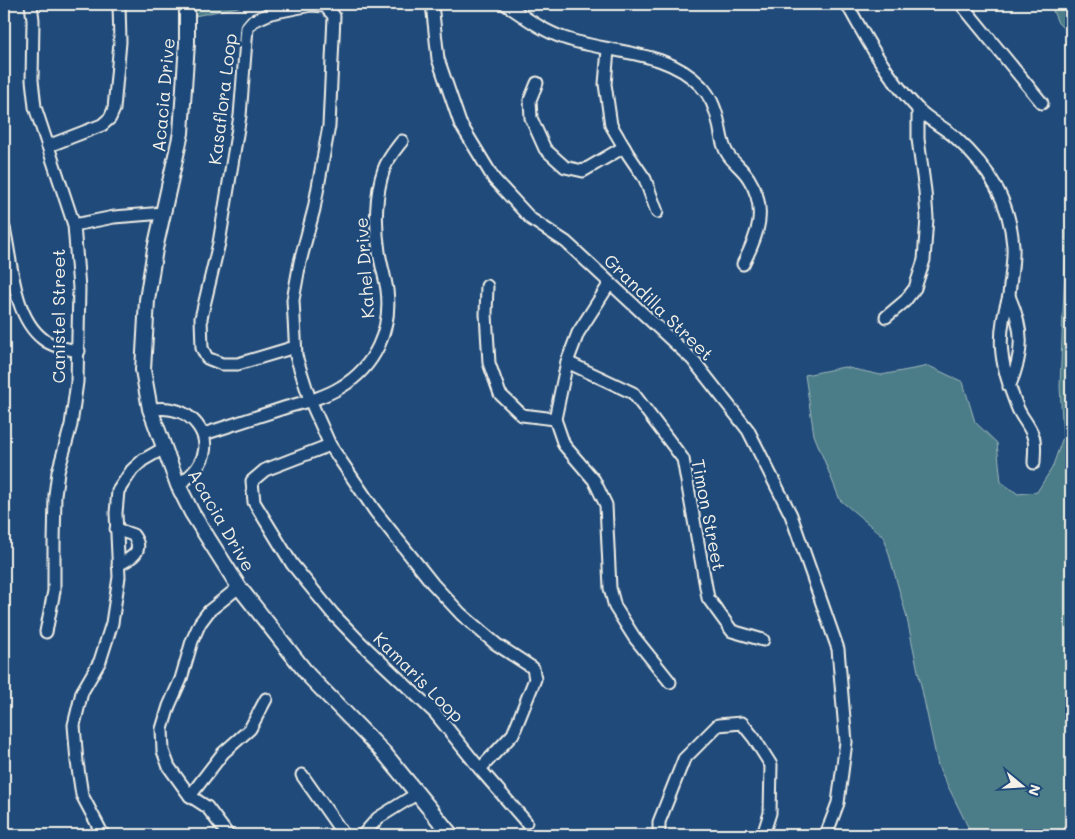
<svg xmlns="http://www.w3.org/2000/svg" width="1075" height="839" font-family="Mali,sans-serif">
  <rect width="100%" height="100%" fill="#1f4a7a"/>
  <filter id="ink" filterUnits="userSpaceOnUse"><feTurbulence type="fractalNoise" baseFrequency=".02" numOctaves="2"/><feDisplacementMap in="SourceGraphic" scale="10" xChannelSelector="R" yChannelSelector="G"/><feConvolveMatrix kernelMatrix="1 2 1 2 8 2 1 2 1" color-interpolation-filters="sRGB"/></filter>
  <g filter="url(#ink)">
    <!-- green -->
    <g fill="#4c7d89" stroke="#a0b7b8">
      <path d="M 195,4 L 252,4 L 195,16 Z"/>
      <path d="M 1050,4 L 1071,4 L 1071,36 L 1058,23 Z"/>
      <path d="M 1069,163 L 1071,164 L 1071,835 L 972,835 L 938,766 L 906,614 L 884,537 L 840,500 L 814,435 L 805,375 L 844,367 L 881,375 L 929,366 L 963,382 L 975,422 L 997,443 L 1001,482 L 1018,494 L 1037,492 L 1052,468 L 1063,437 L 1060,387 Z"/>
    </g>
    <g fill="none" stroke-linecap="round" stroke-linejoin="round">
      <defs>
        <g id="minor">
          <path d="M 31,4 L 33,20 L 32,80 L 35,107 L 74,225 L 79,288 L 77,382 L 71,425 L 58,472 L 55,495 L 54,544 L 54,591 L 46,632"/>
          <path d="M 432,4 L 438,59 L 460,123 L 494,179 L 531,219 L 566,242 L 693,360 L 748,430 L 791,515 L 838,649 L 846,742 L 838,803 L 826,835"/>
          <path d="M 505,4 C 523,16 543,31 564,38 C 610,54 666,49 701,86 C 711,96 716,110 719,124 C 721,134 722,147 729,156 C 735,164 744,170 749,179 C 768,209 758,235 743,264"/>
          <path d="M 847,4 C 867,41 888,78 917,108 C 928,120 944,127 956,138 C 989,168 1010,201 1013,246 C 1014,262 1010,280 1009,296"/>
          <path d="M 961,4 L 1042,103"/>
          <path d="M 608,50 L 605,84 L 611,125 L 628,154 L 645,179 L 657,212"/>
          <path d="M 537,83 L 530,100 L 531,118 L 545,149 L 565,167 L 583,171 L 624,147"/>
          <path d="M 48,146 L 102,125 L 110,118 L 114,109 L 120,42 L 119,4"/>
          <path d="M 74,225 L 114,217 L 164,213"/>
          <path d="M 4,228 C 12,263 13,316 43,339 C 53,347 67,349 79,351"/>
          <path d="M 610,283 L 578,333 L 567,362 L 555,419 L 564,445 L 594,480 L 606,505 L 610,588 L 615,607 L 634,637 L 670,682"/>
          <path d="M 487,286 L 486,314 L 489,363 L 500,394 L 522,415 L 555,419"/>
          <path d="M 886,317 L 905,301 L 915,288 L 924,260 L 927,218 L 925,191 L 918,139 L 918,109"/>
          <path d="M 295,347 L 238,364 L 222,364 L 207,358 L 202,348 L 201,318 L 219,243 L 240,116 L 247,28 L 253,21 L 271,13 L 311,5 L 325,6 L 334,16 L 329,126 L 314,209 L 300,262 L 293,300 L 296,356 L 310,400 L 330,445 L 375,511 L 433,584 L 461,614 L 496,644 L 533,668 L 535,679 L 513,734 L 480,769"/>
          <path d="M 567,362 L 633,393 L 683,459 L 708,598 L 732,631 L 763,640"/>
          <path d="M 1009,387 C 1024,352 1024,330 1009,296 C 995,340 1001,367 1018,409 C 1022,418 1030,426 1033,436 C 1036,443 1034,455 1034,463"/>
          <path d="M 150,409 C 156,409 163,408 169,409 C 195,412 214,439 200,463 C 195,473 187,479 178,485"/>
          <path d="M 204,434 C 232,425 260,416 287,407 C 305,402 325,397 341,387 C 375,367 392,329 387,290 C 385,277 381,265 379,252 C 375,226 375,194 384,169 C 388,158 395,150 402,141"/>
          <path d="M 330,445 L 265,470 L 252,481 L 254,502 L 292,564 L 333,614 L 362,644 L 435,713 L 480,769 L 526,822"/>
          <path d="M 116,529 L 133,535 C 145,551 132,558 118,565"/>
          <path d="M 302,775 L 344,835"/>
          <path d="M 190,796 L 223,753 L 250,729 L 266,699"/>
          <path d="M 103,835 L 82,795 L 77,762 L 74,725 L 82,692 L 100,661 L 112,623 L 119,577 L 116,513 L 118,491 L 132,470 L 143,460 L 164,448"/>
          <path d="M 228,835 L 207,807 L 190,796 L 169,767 L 163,751 L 162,729 L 169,706 L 181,679 L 192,641 L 200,623 L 209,611 L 239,587"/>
          <path d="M 363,835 L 378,818 L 418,793"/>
          <path d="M 659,835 L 659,822 L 684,759 L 718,725 L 742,723 L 754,738 L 771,765 L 770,813 L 763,835"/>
        </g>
        <path id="tertiary" d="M 187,4 L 187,43 L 181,133 L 155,249 L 147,300 L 143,370 L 150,409 L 178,485 L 192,513 L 239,587 L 309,676 L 385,754 L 451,835"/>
      </defs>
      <!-- minor casing -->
      <use href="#minor" stroke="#f4f1e8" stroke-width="15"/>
      <!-- tertiary casing -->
      <use href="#tertiary" stroke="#f4f1e8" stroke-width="18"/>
      <!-- minor -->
      <use href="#minor" stroke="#1f4a7a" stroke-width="11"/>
      <!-- tertiary -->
      <use href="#tertiary" stroke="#1f4a7a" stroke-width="14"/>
    </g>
  </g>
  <g text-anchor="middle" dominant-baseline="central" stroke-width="4.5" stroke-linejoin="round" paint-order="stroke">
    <!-- street labels -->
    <g font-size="18" fill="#f4f1e8" stroke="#1f4a7a">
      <text transform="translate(163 95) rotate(-85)">Acacia Drive</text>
      <text transform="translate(222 99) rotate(-83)">Kasaflora Loop</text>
      <text transform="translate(364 268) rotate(-94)">Kahel Drive</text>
      <text transform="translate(659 307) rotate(44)">Grandilla Street</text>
      <text transform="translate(58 316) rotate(-90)">Canistel Street</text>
      <text transform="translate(709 515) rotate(79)">Timon Street</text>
      <text transform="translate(222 520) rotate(60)">Acacia Drive</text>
      <text transform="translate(419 677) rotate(45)">Kamaris Loop</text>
    </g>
  </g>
  <!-- margin -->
  <rect width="1075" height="839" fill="none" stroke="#1f4a7a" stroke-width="20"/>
  <rect x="10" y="10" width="1055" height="819" fill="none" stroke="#f4f1e8" stroke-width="2" filter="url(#ink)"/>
  <!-- north arrow -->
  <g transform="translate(1022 786) rotate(108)" stroke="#1f4a7a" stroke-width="4" paint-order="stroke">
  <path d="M0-4L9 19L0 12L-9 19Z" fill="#f4f1e8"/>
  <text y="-8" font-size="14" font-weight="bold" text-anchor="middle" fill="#f4f1e8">N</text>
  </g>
</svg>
